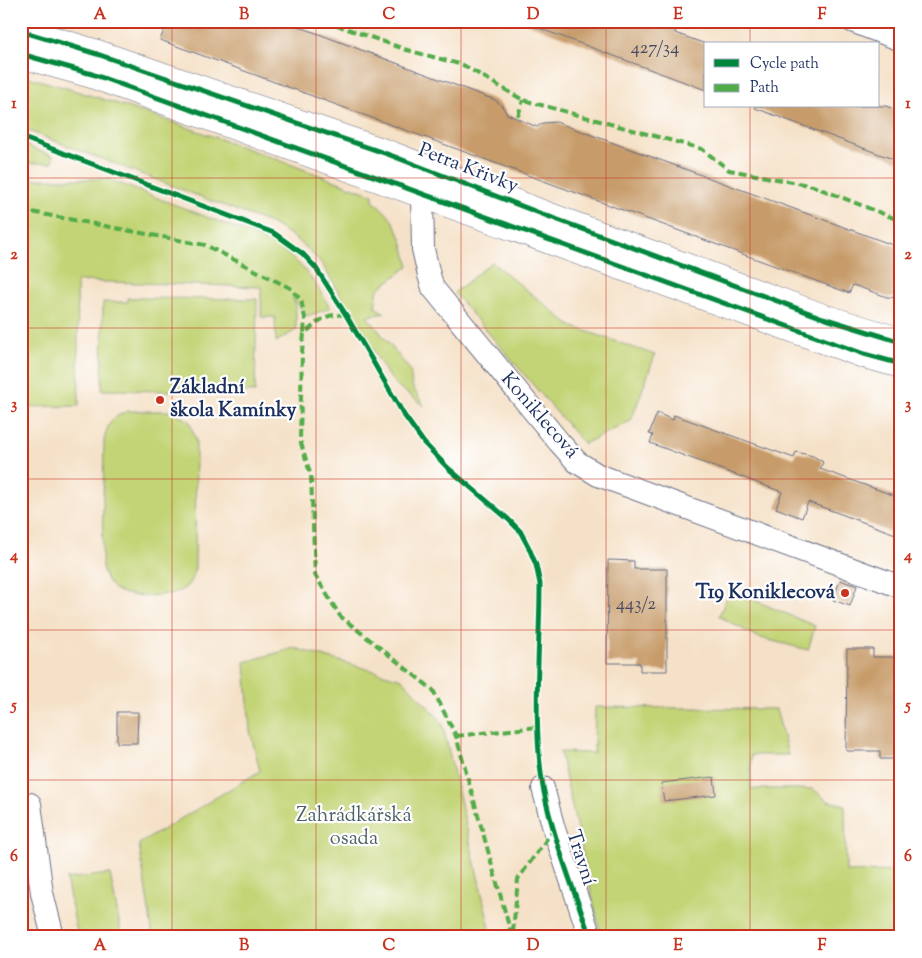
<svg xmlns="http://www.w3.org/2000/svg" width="922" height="958" font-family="'Sorts Mill Goudy',serif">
  <rect width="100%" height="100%" fill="#fff"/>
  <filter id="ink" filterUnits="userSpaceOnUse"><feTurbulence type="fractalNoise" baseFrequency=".02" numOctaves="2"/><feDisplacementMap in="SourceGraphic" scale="10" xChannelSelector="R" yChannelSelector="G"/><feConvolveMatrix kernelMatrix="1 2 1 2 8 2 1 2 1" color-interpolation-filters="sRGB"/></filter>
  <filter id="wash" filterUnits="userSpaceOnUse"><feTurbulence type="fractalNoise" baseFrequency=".0096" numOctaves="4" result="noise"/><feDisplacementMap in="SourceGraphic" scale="20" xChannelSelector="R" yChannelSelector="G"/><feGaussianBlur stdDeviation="1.12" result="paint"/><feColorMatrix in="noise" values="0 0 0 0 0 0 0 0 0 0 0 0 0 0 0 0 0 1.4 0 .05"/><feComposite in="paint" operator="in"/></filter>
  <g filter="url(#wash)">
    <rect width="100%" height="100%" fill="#f5e1c7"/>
    <!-- green -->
    <g fill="#c3d476" stroke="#6f826a">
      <path d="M 21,75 C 141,108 257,152 373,195 L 373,201 C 398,220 401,237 409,266 L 378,289 L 375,307 L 385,313 L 367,316 L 410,370 L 412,386 L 424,406 L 399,387 L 389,377 L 322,264 L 307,248 L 289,234 L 272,224 L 21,128 Z"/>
      <path d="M 21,144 L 53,156 L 52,163 L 21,163 Z"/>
      <path d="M 21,179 L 108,179 L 259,237 C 295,253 311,275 330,308 L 307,316 L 292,297 L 296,306 L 296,330 L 276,342 L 275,317 L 261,317 L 261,287 L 77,281 L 79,406 L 21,407 Z"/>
      <path d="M 492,262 L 571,326 L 655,355 L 631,421 L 584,444 L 454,293 Z"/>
      <path d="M 128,298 L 257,299 L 255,392 L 102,390 L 103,302 L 128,302 Z"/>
      <path d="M 128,411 L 172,411 L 189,421 L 196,440 L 195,568 C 193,575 191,583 185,588 C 172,597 129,599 116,590 C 108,585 105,577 102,567 L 104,441 C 107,424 112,417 128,411 Z"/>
      <path d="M 730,590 L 815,626 L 808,650 L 757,637 L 719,616 Z"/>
      <path d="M 294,648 L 402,679 L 442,722 L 492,937 L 153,937 L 139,844 L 260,771 L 250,731 L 245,662 Z"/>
      <path d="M 595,707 L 776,709 L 788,755 L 751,755 L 751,789 L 813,789 L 828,801 L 845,805 L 846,872 L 901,871 L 901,937 L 601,937 L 560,752 L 594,753 Z"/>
      <path d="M 110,874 L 122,937 L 78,937 L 66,879 Z"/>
    </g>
    <g id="blocks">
      <!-- building -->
      <g fill="#c79c6b">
        <path d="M 168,21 L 284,21 L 495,100 L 502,106 L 507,114 L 537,127 L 543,123 L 556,122 L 901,248 L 901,298 L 887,297 L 853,285 L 849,293 L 835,288 L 160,40 Z"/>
        <path d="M 526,21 L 656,21 L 676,29 L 675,33 L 706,44 L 706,90 L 525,23 Z"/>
        <path d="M 755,106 L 886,106 L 901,112 L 901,162 L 755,108 Z"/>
        <path d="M 657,413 L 673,420 L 674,415 L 794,458 L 796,452 L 813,456 L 823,462 L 820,469 L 901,498 L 901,536 L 808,502 L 802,518 L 776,508 L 782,492 L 650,443 L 653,435 L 649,434 Z"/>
        <path d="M 608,560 L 634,561 L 634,569 L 667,569 L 667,671 L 640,671 L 640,663 L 607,663 Z"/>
        <path d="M 840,580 L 857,586 L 850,606 L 833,600 Z"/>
        <path d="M 847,649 L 873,649 L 873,657 L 901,657 L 901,759 L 880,759 L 880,751 L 846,751 Z"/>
        <path d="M 117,712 L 138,712 L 137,743 L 117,743 Z"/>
        <path d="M 714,777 L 716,795 L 664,801 L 661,783 Z"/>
      </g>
    </g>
  </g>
  <g filter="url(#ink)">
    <use href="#blocks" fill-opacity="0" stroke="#676d83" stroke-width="1"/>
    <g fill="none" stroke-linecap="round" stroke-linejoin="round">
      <defs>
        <g id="street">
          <path d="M 852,21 L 901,40"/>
          <path d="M 428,178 L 422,193 L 423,249 L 429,275 L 433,288 L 559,442 L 577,462 L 598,475 L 901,587"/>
          <path d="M 543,788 L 554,829 L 590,937"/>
          <path d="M 30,804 L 42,893 L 53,937"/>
        </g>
        <g id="secondary">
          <path d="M 21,31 L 97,54 L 390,155 L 542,214 L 823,318 L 901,342"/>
          <path d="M 21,54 L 92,74 L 864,354 L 901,364"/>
        </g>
      </defs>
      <!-- street casing -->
      <use href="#street" stroke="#676d83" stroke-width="24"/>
      <!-- secondary casing -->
      <use href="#secondary" stroke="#676d83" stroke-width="29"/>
      <!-- street -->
      <use href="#street" stroke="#fff" stroke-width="22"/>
      <!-- secondary -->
      <use href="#secondary" stroke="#fff" stroke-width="28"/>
      <!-- quiet -->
      <g stroke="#52ab49" stroke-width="4" stroke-dasharray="8 4" stroke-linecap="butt">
        <path d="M 325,21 L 407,50 L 463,65 L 523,100 L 702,149 L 729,170 L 813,186 L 901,221"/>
        <path d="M 518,116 L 523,100"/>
        <path d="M 21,210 L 205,245 L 290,288 L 301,300 L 305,318 L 304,334"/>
        <path d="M 346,315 C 325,313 319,321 304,334 L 302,352 L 300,440 L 311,476 L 315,575 L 340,616 L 433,690 L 456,736 L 512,937"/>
        <path d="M 456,736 L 537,727"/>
        <path d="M 513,932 L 518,879 L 554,829"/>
      </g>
      <defs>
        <g id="cycleway">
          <path d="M 21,31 L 97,54 L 390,155 L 542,214 L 823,318 L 901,342"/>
          <path d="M 21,54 L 92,74 L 864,354 L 901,364"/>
          <path d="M 21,137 L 274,233 L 303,254 L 316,268 L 346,315 L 404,415 L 424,443 L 448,468 L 508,519 L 520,531 L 529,548 L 536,565 L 540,584 C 540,652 532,720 543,787 C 552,835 574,890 590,937"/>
        </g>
      </defs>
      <!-- cycleway casing -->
      <use href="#cycleway" stroke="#fff" stroke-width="8"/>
      <!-- cycleway -->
      <use href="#cycleway" stroke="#00873e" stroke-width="5"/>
    </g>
  </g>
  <!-- grid -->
  <path fill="none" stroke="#c8321e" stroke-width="1" stroke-opacity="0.55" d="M 172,21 L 172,937M 316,21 L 316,937M 461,21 L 461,937M 606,21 L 606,937M 750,21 L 750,44M 750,106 L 750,937M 21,178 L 901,178M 21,328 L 901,328M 21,479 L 901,479M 21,630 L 901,630M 21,780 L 901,780"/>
  <!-- markers -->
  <g fill="#c8321e" stroke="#fff" stroke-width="2">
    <circle cx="160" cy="400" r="5"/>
    <circle cx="845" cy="593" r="5"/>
  </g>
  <g text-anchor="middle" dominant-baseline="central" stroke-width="4.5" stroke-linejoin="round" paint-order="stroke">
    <!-- number labels -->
    <g font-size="18" fill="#464a61">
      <text x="655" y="49">427/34</text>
      <text x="636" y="605">443/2</text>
    </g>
    <!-- street labels -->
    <g font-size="20" fill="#1b2f5e" stroke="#fff">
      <text transform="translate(468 169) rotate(21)">Petra Křivky</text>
      <text transform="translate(539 416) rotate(49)">Koniklecová</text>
      <text transform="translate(580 858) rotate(72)">Travní</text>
    </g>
    <!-- poi labels -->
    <g font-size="20" font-weight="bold" fill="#1b2f5e" stroke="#fff" text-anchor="start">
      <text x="170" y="388">Základní<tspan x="170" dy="23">škola Kamínky</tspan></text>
      <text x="835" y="593" text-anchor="end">T19 Koniklecová</text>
    </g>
    <!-- park labels -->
    <g font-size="20" fill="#4d6165" stroke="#fff">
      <text x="354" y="816">Zahrádkářská<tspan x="354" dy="23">osada</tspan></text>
    </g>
  </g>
  <!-- margin -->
  <rect width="922" height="958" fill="none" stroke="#fff" stroke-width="55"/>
  <!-- legend -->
  <rect x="704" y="42" width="175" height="65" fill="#ffffff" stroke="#a4acbf"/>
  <rect x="714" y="59" width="25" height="8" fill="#00873e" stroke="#a4acbf"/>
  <text x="750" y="68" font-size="15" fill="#1b2f5e">Cycle path</text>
  <rect x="714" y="84" width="25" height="8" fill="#52ab49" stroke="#a4acbf"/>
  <text x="750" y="92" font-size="15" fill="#1b2f5e">Path</text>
  <rect x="28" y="28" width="866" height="902" fill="none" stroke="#c8321e" stroke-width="2"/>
  <g font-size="16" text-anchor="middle" font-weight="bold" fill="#c8321e">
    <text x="100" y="19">A</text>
    <text x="244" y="19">B</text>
    <text x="389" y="19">C</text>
    <text x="533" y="19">D</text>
    <text x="678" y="19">E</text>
    <text x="822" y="19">F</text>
    <text x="14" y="108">1</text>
    <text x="908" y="108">1</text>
    <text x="14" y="259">2</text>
    <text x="908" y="259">2</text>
    <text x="14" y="409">3</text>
    <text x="908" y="409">3</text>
    <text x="14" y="560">4</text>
    <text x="908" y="560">4</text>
    <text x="14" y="710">5</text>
    <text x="908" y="710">5</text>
    <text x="14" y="861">6</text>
    <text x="908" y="861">6</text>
    <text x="100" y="950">A</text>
    <text x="244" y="950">B</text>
    <text x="389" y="950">C</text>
    <text x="533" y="950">D</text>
    <text x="678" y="950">E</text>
    <text x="822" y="950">F</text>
  </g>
</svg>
